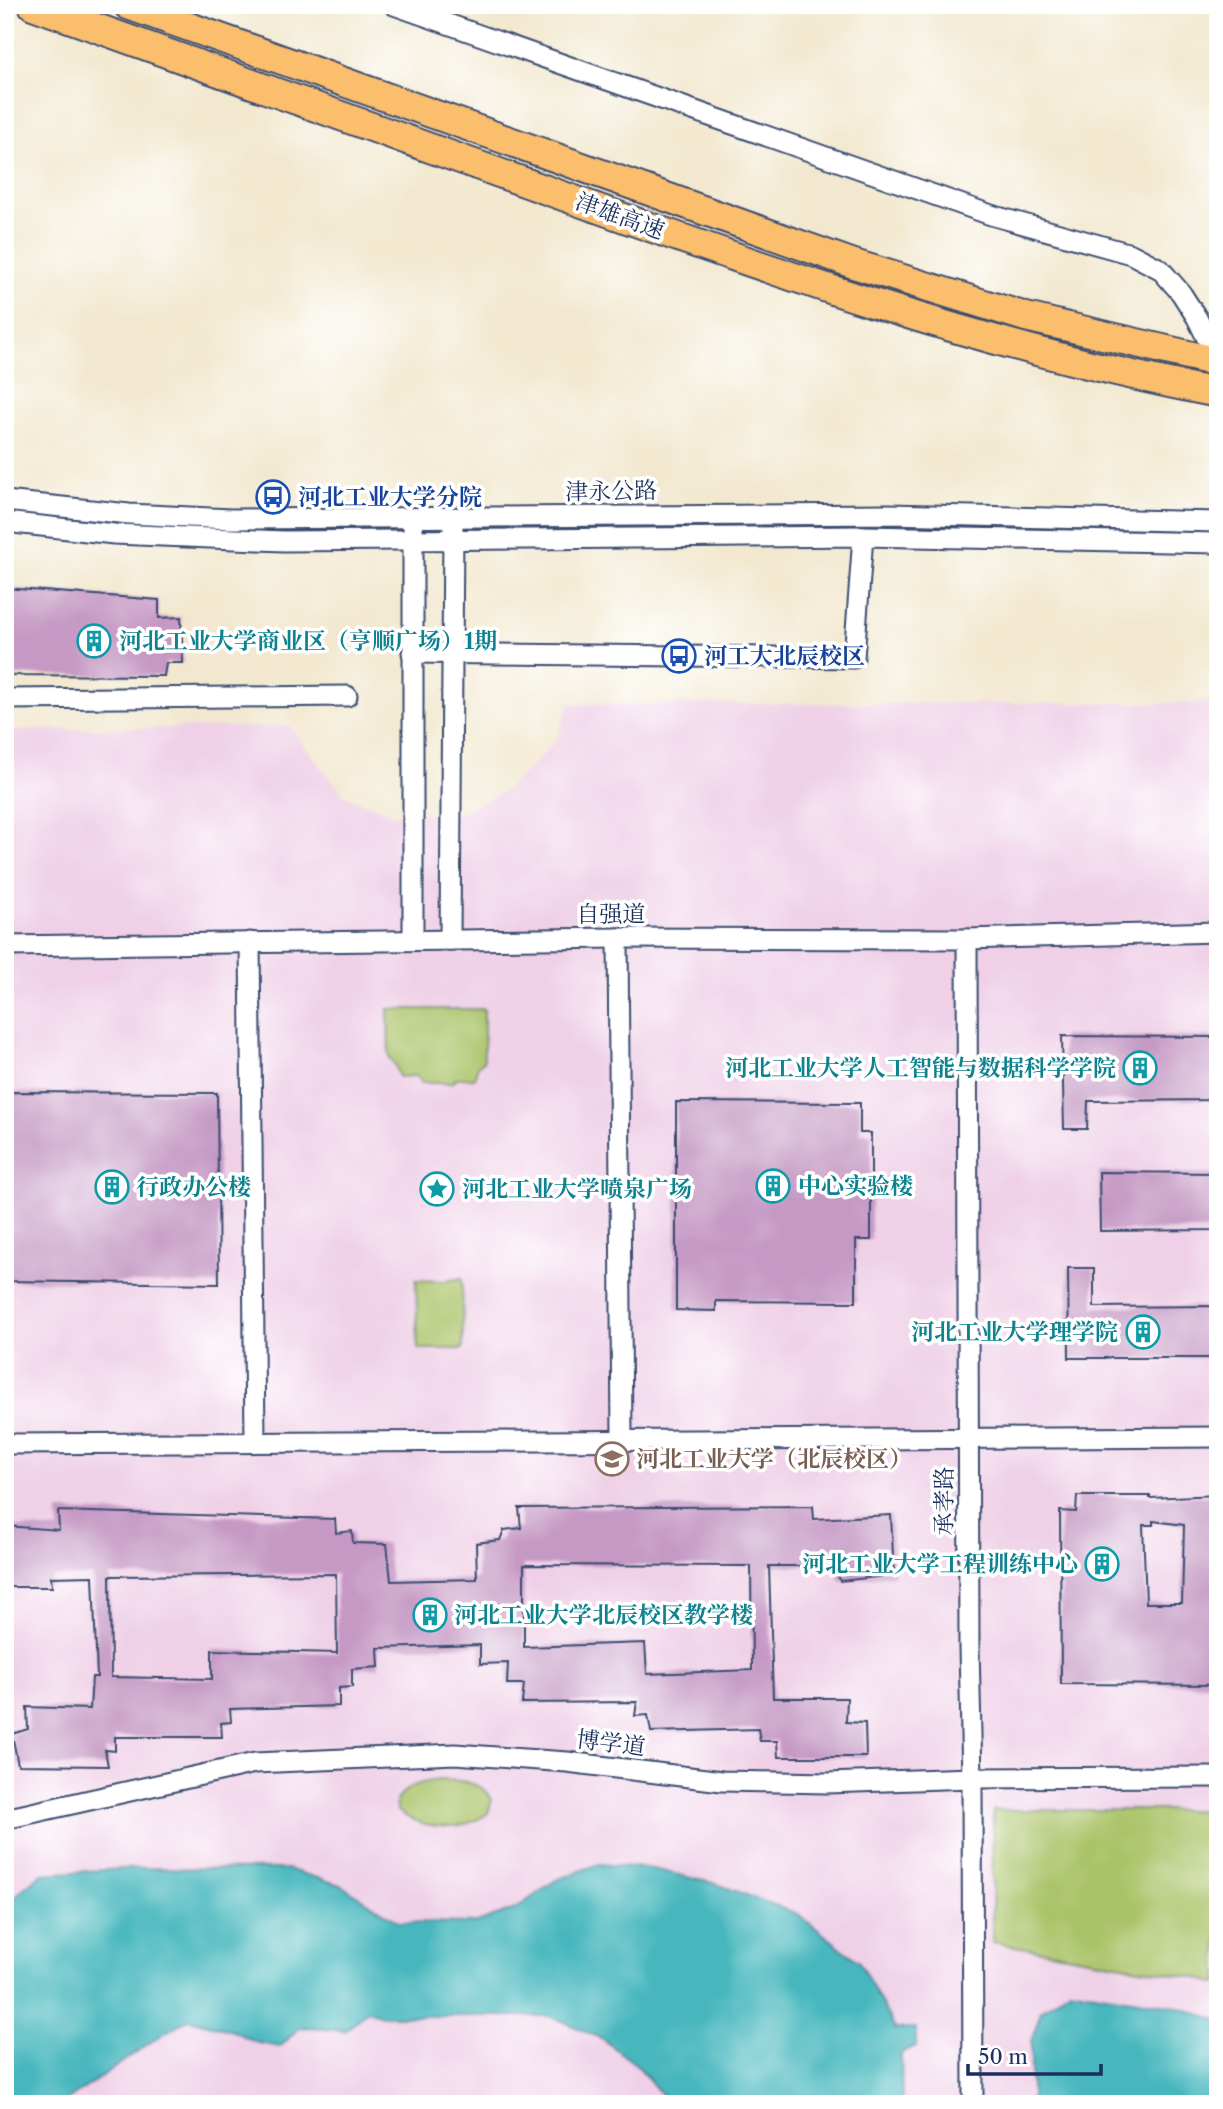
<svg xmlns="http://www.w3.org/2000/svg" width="1223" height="2109" font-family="'Libre Caslon Text','Noto Serif SC',serif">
  <rect width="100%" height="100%" fill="#fff"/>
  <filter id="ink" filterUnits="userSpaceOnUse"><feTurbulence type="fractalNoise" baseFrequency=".0143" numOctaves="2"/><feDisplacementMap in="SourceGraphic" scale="14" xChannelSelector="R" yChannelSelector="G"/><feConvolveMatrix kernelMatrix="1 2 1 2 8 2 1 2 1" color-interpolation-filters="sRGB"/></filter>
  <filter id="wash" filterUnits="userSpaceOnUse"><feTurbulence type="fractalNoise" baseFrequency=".00686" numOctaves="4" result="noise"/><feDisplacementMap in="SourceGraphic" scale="28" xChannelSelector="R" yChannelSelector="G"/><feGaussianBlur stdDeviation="1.57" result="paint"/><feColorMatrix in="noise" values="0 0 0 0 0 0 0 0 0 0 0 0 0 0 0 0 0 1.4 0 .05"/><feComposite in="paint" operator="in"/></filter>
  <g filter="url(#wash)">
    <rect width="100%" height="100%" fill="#f2e8cf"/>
    <!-- built -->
    <path fill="#efd0e7" d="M 1218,703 L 1218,2104 L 5,2104 L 5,730 L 289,726 L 343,794 L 390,814 L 456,815 L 504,791 L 531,767 L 556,740 L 569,704 Z"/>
    <!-- green -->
    <g fill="#aac368" stroke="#627963" stroke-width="2">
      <path d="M 388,1009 L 484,1009 L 484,1060 L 478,1066 L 474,1078 L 456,1078 L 451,1083 L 422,1083 L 417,1076 L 399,1077 L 395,1065 L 389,1057 Z"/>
      <path d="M 462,1278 L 463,1349 L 418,1349 L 416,1280 L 445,1281 Z"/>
      <path d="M 440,1780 C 459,1780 481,1781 492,1799 L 488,1813 C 463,1832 422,1830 398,1811 L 396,1804 C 401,1786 423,1782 440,1780 Z"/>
      <path d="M 993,1810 L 1218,1810 L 1218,1984 L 1197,1978 L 992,1942 Z"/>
    </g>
    <!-- water -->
    <g fill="#47b7bd" stroke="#31738e" stroke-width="2">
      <path d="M 599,1864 L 653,1869 L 717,1884 L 798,1914 L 859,1962 L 895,2029 L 916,2028 L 916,2046 L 901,2053 L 902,2104 L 669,2104 L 638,2066 L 601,2038 L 550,2016 L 382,2016 L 367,2011 L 345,2031 L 300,2027 L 280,2047 L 258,2043 L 233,2031 L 189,2019 L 161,2035 L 62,2104 L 5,2104 L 5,1904 L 41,1874 L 137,1868 L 287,1869 L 341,1885 L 399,1922 L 477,1923 L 517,1908 L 556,1880 Z"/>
      <path d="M 1070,1989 L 1175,2006 L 1218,2020 L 1218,2104 L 1031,2104 L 1031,2042 L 1041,2011 Z"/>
    </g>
    <g id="blocks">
      <!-- building -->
      <g fill="#c599c4" fill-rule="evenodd">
        <path d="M 5,588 L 159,600 L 159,618 L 181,617 L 183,663 L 166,663 L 164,676 L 5,675 Z"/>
        <path d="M 1062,1036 L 1218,1037 L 1218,1100 L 1088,1101 L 1087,1129 L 1064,1129 Z"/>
        <path d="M 5,1092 L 217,1093 L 219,1284 L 5,1281 Z"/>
        <path d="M 676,1102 L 860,1103 L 860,1133 L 871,1133 L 871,1240 L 856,1240 L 856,1302 L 716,1301 L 716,1311 L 676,1310 Z"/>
        <path d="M 1099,1172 L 1218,1173 L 1218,1230 L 1100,1231 Z"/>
        <path d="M 1068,1268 L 1094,1268 L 1094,1307 L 1218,1306 L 1218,1358 L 1069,1358 Z"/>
        <path d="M 1218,1495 L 1218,1685 L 1061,1684 L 1060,1511 L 1076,1512 L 1077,1496 L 1150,1496 L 1150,1498 ZM 1153,1521 L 1184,1525 L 1182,1603 L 1146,1603 L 1143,1525 L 1153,1525 Z"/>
        <path d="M 813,1506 L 814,1519 L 891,1515 L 894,1575 L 840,1581 L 834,1561 L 815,1560 L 807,1566 L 769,1566 L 773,1698 L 847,1698 L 846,1722 L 865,1723 L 866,1757 L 778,1757 L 777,1741 L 760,1741 L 758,1729 L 651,1732 L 648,1715 L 635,1716 L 637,1702 L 522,1703 L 524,1684 L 507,1684 L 508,1663 L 480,1664 L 480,1645 L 378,1648 L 379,1667 L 352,1669 L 352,1687 L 339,1688 L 339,1706 L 230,1709 L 231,1722 L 221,1723 L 222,1737 L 115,1737 L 115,1751 L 105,1750 L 108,1766 L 18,1765 L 12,1734 L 28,1729 L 27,1707 L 90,1709 L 92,1677 L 97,1677 L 93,1576 L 51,1577 L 52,1587 L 5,1587 L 5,1526 L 59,1530 L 58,1511 L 335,1519 L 336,1533 L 352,1531 L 353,1543 L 387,1544 L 391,1581 L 477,1579 L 476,1543 L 500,1540 L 504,1530 L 521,1528 L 519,1508 ZM 524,1565 L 751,1566 L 752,1670 L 647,1674 L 645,1643 L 524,1647 ZM 336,1574 L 337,1653 L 212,1650 L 212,1679 L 111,1677 L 110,1576 Z"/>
      </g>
    </g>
  </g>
  <g filter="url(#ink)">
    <use href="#blocks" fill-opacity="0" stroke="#3b4b6f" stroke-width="2"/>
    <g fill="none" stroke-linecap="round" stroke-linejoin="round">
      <defs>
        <g id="minor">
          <path d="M 394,5 L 991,215 L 1131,254 L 1160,269 L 1181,293 L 1197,318 L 1218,361"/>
          <path d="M 5,501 L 129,514 L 231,519 L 888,514 L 1218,522"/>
          <path d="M 5,522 L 114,534 L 284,541 L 863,536 L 1218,543"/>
          <path d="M 412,653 L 854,658 L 863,536"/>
          <path d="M 5,699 L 347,696"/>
          <path d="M 618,938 L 622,1439"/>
          <path d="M 967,939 L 969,1647 L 972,1778 L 973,2104"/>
          <path d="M 413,940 L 413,526"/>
          <path d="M 450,940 L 453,528"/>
          <path d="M 250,942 L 255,1442"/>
          <path d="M 5,946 L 618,938 L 967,939 L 1218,932"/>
          <path d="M 5,1444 L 1218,1437"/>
          <path d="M 5,1819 L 255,1763 L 455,1754 L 567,1762 L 722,1781 L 827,1783 L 972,1778 L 1218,1777"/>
        </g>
        <g id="highway">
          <path d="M 33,5 C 206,67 379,129 552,192 C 771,271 989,349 1218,393"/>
          <path d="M 128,5 L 854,264 L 1026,317 L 1218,362"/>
        </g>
      </defs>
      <!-- minor casing -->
      <use href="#minor" stroke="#3b4b6f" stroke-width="23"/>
      <!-- highway casing -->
      <use href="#highway" stroke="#3b4b6f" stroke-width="32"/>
      <!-- minor -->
      <use href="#minor" stroke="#fff" stroke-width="19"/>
      <!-- highway -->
      <use href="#highway" stroke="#fabe6d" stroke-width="28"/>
    </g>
  </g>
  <!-- icons -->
  <defs>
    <symbol id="bus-ring" viewBox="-11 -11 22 22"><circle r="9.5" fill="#fff" stroke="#1a4fb4" stroke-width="1.5"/><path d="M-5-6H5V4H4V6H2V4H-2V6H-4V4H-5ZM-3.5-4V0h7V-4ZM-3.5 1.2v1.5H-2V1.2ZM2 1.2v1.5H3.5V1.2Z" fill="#1a4fb4"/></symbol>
    <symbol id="building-ring" viewBox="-11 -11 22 22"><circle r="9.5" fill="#fff" stroke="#0f9aa8" stroke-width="1.5"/><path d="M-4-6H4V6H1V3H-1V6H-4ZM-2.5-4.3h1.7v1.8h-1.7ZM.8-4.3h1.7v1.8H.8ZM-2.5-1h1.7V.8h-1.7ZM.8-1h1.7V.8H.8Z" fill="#0f9aa8"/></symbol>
    <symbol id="sight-ring" viewBox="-11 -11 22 22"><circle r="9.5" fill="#fff" stroke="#0f9aa8" stroke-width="1.5"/><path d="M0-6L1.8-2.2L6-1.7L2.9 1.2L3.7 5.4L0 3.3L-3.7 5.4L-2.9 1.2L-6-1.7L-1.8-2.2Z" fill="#0f9aa8"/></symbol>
    <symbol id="university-ring" viewBox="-11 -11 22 22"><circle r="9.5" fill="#fff" stroke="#8d6e63" stroke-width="1.5"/><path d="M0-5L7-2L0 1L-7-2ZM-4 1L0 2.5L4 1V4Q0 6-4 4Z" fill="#8d6e63"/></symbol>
  </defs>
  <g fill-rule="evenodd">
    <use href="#bus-ring" x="254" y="478" width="38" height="38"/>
    <use href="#building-ring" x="75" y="622" width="38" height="38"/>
    <use href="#bus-ring" x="660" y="637" width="38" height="38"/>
    <use href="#building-ring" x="1121" y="1049" width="38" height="38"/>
    <use href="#building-ring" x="754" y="1167" width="38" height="38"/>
    <use href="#building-ring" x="93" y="1168" width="38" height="38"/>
    <use href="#sight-ring" x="418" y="1170" width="38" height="38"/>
    <use href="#building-ring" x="1124" y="1313" width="38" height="38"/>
    <use href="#university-ring" x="593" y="1440" width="38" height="38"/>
    <use href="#building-ring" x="1083" y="1545" width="38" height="38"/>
    <use href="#building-ring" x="411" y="1596" width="38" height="38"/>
  </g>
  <g text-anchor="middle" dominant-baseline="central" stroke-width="7" stroke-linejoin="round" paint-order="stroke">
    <!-- street labels -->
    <g font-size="23" fill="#1b2f5e" stroke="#fff">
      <text transform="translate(620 216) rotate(20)">津雄高速</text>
      <text transform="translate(611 491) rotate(-1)">津永公路</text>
      <text x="611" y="914">自强道</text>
      <text transform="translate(944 1501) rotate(-90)">承孝路</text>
      <text transform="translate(611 1743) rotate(7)">博学道</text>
    </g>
    <!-- transit labels -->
    <g font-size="23" font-weight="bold" fill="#164399" stroke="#fff" text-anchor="start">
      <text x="298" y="497">河北工业大学分院</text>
      <text x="704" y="656">河工大北辰校区</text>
    </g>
    <!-- culture labels -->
    <g font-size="23" font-weight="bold" fill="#0d838f" stroke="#fff" text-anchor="start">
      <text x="119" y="641">河北工业大学商业区（亨顺广场）1期</text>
      <text x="1116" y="1068" text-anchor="end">河北工业大学人工智能与数据科学学院</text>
      <text x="798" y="1186">中心实验楼</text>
      <text x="136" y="1187">行政办公楼</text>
      <text x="462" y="1189">河北工业大学喷泉广场</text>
      <text x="1118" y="1332" text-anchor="end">河北工业大学理学院</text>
      <text x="1078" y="1564" text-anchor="end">河北工业大学工程训练中心</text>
      <text x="454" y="1615">河北工业大学北辰校区教学楼</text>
    </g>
    <!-- education labels -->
    <g font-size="23" font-weight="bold" fill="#785e54" stroke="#fff" text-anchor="start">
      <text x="636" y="1459">河北工业大学（北辰校区）</text>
    </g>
  </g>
  <!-- margin -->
  <rect width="1223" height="2109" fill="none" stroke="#fff" stroke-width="28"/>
  <!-- scale -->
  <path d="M968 2064v10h133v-10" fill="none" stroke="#1b2f5e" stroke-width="3.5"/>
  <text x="978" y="2064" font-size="21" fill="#1b2f5e" stroke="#ffffff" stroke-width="5" paint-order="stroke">50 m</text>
</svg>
